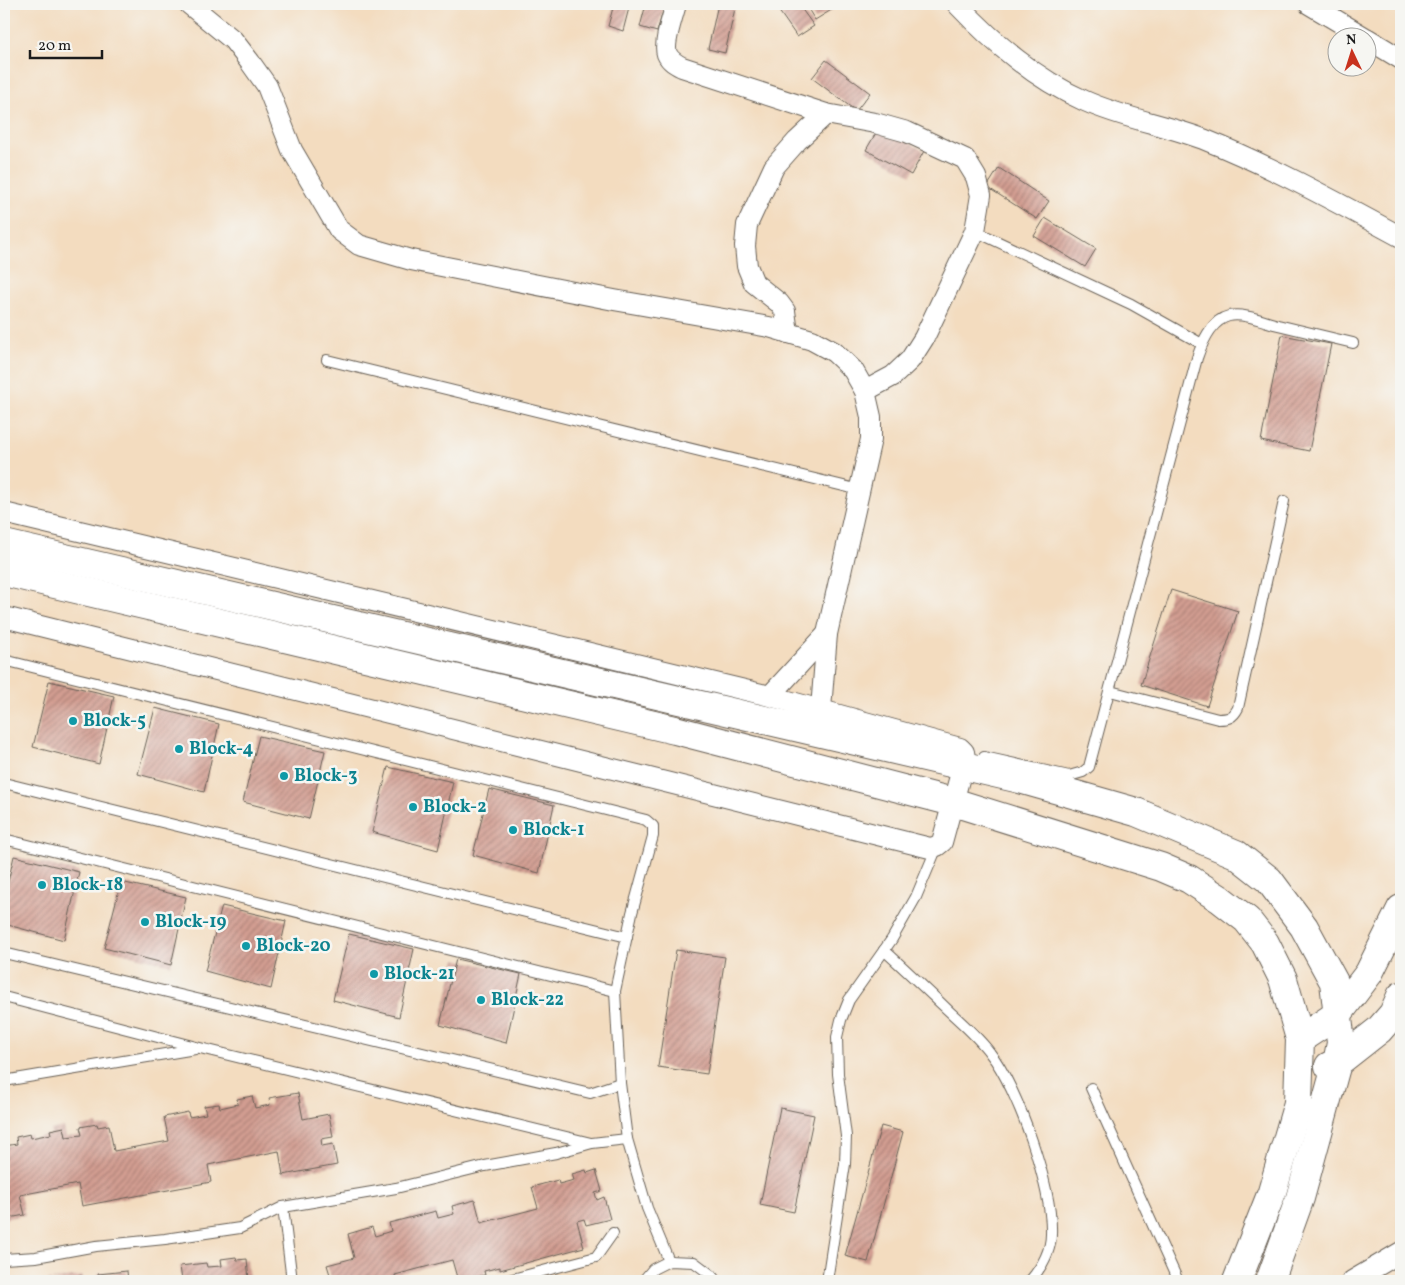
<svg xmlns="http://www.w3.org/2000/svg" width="1405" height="1285" font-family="Vollkorn,serif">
  <defs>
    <pattern id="building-hatch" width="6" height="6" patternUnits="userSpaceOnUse" patternTransform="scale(1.25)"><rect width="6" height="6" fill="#d29d91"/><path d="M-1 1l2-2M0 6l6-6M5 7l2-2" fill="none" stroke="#aa7f76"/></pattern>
  </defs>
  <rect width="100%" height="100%" fill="#f6f6f2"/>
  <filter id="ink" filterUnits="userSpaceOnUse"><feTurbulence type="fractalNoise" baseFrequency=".02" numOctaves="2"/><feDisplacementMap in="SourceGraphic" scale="10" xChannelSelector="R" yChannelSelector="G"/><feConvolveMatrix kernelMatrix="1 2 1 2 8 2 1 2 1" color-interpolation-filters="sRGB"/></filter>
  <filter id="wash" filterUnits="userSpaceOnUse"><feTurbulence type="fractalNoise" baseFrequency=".0096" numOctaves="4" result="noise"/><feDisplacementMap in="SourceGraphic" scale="20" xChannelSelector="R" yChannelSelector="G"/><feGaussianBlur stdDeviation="1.12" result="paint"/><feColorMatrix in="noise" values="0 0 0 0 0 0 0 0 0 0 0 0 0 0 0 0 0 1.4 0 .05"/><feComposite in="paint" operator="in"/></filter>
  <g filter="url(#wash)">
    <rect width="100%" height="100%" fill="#f3dcbf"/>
    <g id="blocks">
      <!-- building -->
      <g fill="url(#building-hatch)">
        <path d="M 614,4 L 630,4 L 623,31 L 608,26 Z"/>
        <path d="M 646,4 L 665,4 L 657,32 L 640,27 Z"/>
        <path d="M 718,4 L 736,4 L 725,53 L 708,49 Z"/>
        <path d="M 774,4 L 798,4 L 814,26 L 797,37 Z"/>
        <path d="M 805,4 L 830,4 L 833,9 L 815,20 Z"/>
        <path d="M 826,60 L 870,93 L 856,111 L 812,78 Z"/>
        <path d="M 880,126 L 924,151 L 911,175 L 866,150 Z"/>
        <path d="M 999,168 L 1049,201 L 1037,219 L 987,187 Z"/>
        <path d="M 1045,218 L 1096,249 L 1085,267 L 1034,236 Z"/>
        <path d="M 1282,335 L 1331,344 L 1309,451 L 1261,441 Z"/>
        <path d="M 1171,590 L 1238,611 L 1207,706 L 1141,685 Z"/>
        <path d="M 49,681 L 114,696 L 99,764 L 33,747 Z"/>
        <path d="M 155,708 L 219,724 L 204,792 L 138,774 Z"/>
        <path d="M 259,736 L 325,751 L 309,819 L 243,802 Z"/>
        <path d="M 388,767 L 453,782 L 438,850 L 372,832 Z"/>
        <path d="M 489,789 L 554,805 L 539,873 L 473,855 Z"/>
        <path d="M 14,856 L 79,872 L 64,940 L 4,924 L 4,899 Z"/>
        <path d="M 121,882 L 186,897 L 171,965 L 104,948 Z"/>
        <path d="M 222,906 L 286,921 L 271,989 L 205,971 Z"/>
        <path d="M 349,934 L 414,949 L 399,1017 L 333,1000 Z"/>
        <path d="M 676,950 L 725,957 L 707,1074 L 658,1067 Z"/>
        <path d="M 456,959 L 521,974 L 506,1043 L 440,1025 Z"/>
        <path d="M 298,1093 L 303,1119 L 329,1114 L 333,1137 L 321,1139 L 322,1146 L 333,1144 L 337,1165 L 283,1175 L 279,1151 L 208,1165 L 211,1182 L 82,1206 L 78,1184 L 20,1195 L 25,1215 L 4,1219 L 4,1146 L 17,1144 L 16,1137 L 30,1134 L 31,1138 L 51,1134 L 50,1130 L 64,1127 L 66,1137 L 82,1135 L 80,1127 L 97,1124 L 98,1127 L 109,1125 L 114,1151 L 169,1141 L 164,1117 L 188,1112 L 189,1117 L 206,1114 L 204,1106 L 219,1104 L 220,1108 L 238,1104 L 237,1099 L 252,1096 L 255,1108 L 270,1105 L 269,1098 Z"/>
        <path d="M 780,1108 L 814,1115 L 794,1212 L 760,1205 Z"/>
        <path d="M 881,1126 L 903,1132 L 868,1262 L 845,1256 Z"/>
        <path d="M 586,1170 L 587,1173 L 596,1170 L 602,1191 L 595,1193 L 597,1200 L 604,1197 L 610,1219 L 586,1225 L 584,1219 L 577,1221 L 584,1247 L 500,1270 L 500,1267 L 484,1271 L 485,1275 L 461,1281 L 458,1281 L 452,1260 L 395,1275 L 397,1281 L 332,1281 L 327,1265 L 354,1258 L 348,1234 L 372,1227 L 375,1236 L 391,1231 L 389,1223 L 436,1211 L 438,1218 L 454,1214 L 452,1206 L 475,1200 L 481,1223 L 538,1208 L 532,1187 L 558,1180 L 559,1184 L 574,1180 L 572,1174 Z"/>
        <path d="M 236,1257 L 237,1260 L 247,1259 L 249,1280 L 182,1281 L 180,1266 L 206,1263 L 207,1267 L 222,1266 L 221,1259 Z"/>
        <path d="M 127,1271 L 128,1281 L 99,1281 L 98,1274 Z"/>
        <path d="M 82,1276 L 82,1281 L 48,1281 L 48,1280 Z"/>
      </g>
    </g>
  </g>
  <g filter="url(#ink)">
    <use href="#blocks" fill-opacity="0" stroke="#675f55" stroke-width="1"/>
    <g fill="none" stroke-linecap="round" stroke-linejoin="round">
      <defs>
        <g id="lane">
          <path d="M 975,231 L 1131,304 L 1202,344"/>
          <path d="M 327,360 L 860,490"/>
          <path d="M 4,660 L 646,820 L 653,826 L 653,836 L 632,913 L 615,991 L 620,1083 L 627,1139 L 647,1208 L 669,1261"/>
          <path d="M 1110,691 L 1218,719 C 1228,719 1233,718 1238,708 L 1284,501"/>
          <path d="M 984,757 L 1069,776 L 1083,772 L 1089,767 L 1197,358 C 1202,343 1211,320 1229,316 C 1244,313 1263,321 1278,325 C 1303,331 1328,337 1353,343"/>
          <path d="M 4,783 L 627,937"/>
          <path d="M 4,839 L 615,991"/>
          <path d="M 884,950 C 906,970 928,991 950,1012 C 964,1025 979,1038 990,1053 C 1018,1088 1053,1190 1051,1234 C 1051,1252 1041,1268 1030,1281"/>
          <path d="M 4,953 L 590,1093 L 620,1083"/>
          <path d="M 4,997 L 200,1048 L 591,1143"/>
          <path d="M 4,1081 L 195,1049"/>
          <path d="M 1091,1088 L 1178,1281"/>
          <path d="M 283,1207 L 292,1281"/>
          <path d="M 4,1259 L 36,1257 L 96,1246 L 165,1239 L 240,1228 L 283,1207 L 396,1188 L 485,1166 L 556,1153 L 592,1143 L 627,1139"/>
          <path d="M 505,1281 L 596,1257 L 613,1233"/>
          <path d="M 643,1281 L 653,1269 L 669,1261 L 694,1262 L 714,1277 L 716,1281"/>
          <path d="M 827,1281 L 845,1164 L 846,1136 L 838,1074 L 837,1037 L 841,1020 L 849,1000 L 892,939 L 916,897 L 937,847"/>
        </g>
        <g id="street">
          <path d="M 189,4 L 233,40 L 250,62 L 267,86 L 292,150 L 339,230 L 359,245 L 411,260 L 614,300 L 769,327 L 812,340 L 834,352 L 853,370 L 865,391 L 871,417 L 871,439 L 827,634 L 821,709"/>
          <path d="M 676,4 C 673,16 663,43 667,54 C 670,61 676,64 682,67 L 826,114 L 875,123 L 907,132 L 965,159 L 976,177 L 981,195 L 975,231 L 924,338 L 910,360 L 893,376 L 865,391"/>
          <path d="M 957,4 C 994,43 1035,79 1085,101 C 1125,119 1168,125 1208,141 C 1275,168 1338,203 1401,237"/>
          <path d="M 1309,4 L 1366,38"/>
          <path d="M 1368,39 L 1401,59"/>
          <path d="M 788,333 L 785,311 L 779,303 L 754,283 L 747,266 L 745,246 L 747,225 L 774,167 L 797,141 L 826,114"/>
          <path d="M 4,513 L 770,696 L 960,748 L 964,752 L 965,758 L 942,842 L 937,846 L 930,848 L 4,617"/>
          <path d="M 770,696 L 827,634"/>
          <path d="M 1352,1281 L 1401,1252"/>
        </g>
        <g id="secondary">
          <path d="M 4,544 L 1020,779 L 1136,812 L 1236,854 L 1269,880 L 1304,927 L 1334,982 L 1341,1043 L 1337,1063 L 1300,1198 L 1270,1281"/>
          <path d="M 4,572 L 675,730 L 953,802 L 1161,867 L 1189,879 L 1220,899 L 1247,920 L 1265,943 L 1283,979 L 1300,1039 L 1298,1103 L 1272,1192 L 1237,1281"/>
          <path d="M 1300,1039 L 1338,1014 L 1369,973 L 1401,909"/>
          <path d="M 1329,1066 L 1337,1063 L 1379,1030 L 1393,1014 L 1401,996"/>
        </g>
      </defs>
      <!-- lane casing -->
      <use href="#lane" stroke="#675f55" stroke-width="12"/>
      <!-- street casing -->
      <use href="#street" stroke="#675f55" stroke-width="22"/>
      <!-- secondary casing -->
      <use href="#secondary" stroke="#675f55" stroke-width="30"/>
      <!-- lane -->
      <use href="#lane" stroke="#fff" stroke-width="10"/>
      <!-- street -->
      <use href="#street" stroke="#fff" stroke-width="20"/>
      <!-- secondary -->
      <use href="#secondary" stroke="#fff" stroke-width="28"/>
    </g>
  </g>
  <!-- markers -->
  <g fill="#0f9aa8" stroke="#f6f6f2" stroke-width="2">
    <circle cx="73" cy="721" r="5"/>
    <circle cx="179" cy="749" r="5"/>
    <circle cx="284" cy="776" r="5"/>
    <circle cx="413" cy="807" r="5"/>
    <circle cx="513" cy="830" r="5"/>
    <circle cx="42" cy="885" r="5"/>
    <circle cx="145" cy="922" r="5"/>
    <circle cx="246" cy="946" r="5"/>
    <circle cx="374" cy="974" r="5"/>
    <circle cx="481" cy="1000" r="5"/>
  </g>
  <g text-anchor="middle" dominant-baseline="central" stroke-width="5" stroke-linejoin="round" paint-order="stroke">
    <!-- culture labels -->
    <g font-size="18" font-weight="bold" fill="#0d838f" stroke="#f6f6f2" text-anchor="start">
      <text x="83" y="721">Block-5</text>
      <text x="189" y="749">Block-4</text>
      <text x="294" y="776">Block-3</text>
      <text x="423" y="807">Block-2</text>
      <text x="523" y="830">Block-1</text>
      <text x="52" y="885">Block-18</text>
      <text x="155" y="922">Block-19</text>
      <text x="256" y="946">Block-20</text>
      <text x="384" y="974">Block-21</text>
      <text x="491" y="1000">Block-22</text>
    </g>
  </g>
  <!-- margin -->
  <rect width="1405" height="1285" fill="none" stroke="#f6f6f2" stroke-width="20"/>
  <!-- north arrow -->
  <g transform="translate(1352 52) rotate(356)"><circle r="24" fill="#f6f6f2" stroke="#9f9f9c"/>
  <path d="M0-4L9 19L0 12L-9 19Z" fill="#c8321e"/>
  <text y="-8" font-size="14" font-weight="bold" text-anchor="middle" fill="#1c1c1c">N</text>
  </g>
  <!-- scale -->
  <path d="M30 50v8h72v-8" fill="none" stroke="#1c1c1c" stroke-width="2.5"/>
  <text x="38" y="50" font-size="15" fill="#1c1c1c" stroke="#f6f6f2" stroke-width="4" paint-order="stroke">20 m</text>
</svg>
